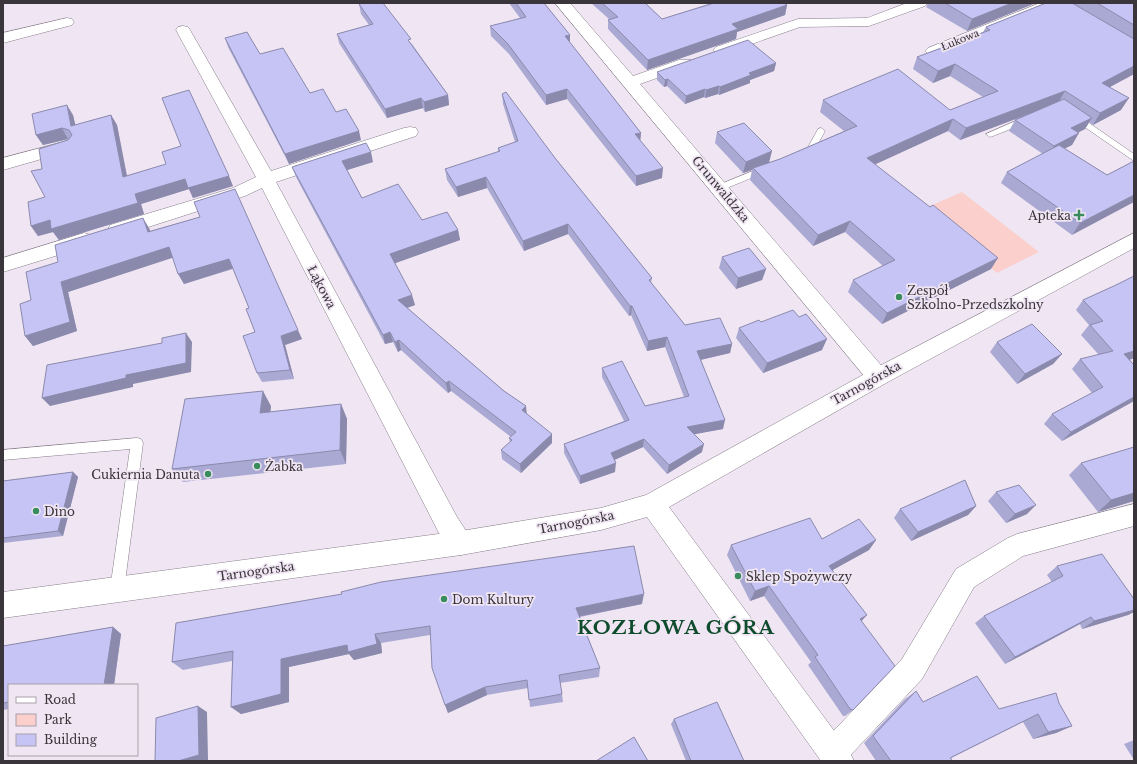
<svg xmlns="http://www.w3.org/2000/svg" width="1137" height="764" font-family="'Libre Baskerville',serif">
  <rect width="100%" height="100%" fill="#f0e6f3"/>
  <!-- green -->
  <path fill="#fbcfcb" d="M 962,192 L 1039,252 L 997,273 L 921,210 Z"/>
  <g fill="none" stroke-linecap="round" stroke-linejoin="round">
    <defs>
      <g id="lane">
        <path d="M 1076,114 L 1134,154 L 1134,161 L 1073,119 L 1072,117 Z"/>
        <path d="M 1025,117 L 1029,120 L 1028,122 L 993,136 L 990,137 L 986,134 Z"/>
        <path d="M 821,128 L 825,131 L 813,153 L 803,157 L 800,156 L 800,152 L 807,149 L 818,129 Z"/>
        <path d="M 765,166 L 769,169 L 768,171 L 722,190 L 719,191 L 714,188 L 716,186 Z"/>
        <path d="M 137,438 L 141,439 L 143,443 L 124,590 L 122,594 L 117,596 L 112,594 L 110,590 L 130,449 L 3,460 L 3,450 Z"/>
      </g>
      <g id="street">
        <path d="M 555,3 L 570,3 L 633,76 L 679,60 L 691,60 L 693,63 L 691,66 L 640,84 L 886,371 L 889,377 L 886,383 L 878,386 L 870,383 Z"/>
        <path d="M 907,3 L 927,3 L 925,6 L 869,26 L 800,27 L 726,53 L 716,53 L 713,50 L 716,47 L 798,19 L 867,18 Z"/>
        <path d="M 1040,3 L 1060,3 L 1058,6 L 938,54 L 928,54 L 925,51 L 928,48 Z"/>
        <path d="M 67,18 L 72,19 L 74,22 L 72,25 L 3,43 L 3,33 Z"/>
        <path d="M 183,26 L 188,27 L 190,30 L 271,171 L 404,128 L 410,127 L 416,128 L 418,132 L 416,136 L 276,182 L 457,517 L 474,543 L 470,551 L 461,555 L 452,551 L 439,533 L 262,188 L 245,196 L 117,237 L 110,235 L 108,230 L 110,225 L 233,188 L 256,177 L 176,30 L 178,27 Z"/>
        <path d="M 67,141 L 73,142 L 76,146 L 73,150 L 3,170 L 3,158 Z"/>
        <path d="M 84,233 L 91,235 L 94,240 L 91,245 L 3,272 L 3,258 Z"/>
        <path d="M 1134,504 L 1134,526 L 1023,556 L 974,587 L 922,679 L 845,761 L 822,761 L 818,752 L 823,742 L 902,659 L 956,569 L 1008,538 L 1017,534 Z"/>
      </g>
      <path id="secondary" d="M 1134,233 L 1134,248 L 886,383 L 669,507 L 849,751 L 854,761 L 821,761 L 647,517 L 601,530 L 461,555 L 3,618 L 3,592 L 461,531 L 601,508 L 646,495 L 870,371 Z"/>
    </defs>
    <!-- lane casing -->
    <use href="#lane" stroke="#867d89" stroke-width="1"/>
    <!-- street casing -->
    <use href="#street" stroke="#867d89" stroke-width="1"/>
    <!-- secondary casing -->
    <use href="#secondary" stroke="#867d89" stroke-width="1"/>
    <!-- lane -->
    <use href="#lane" fill="#fff" fill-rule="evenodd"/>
    <!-- street -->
    <use href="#street" fill="#fff" fill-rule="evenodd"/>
    <!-- secondary -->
    <use href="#secondary" fill="#fff" fill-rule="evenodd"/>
  </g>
  <!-- wall -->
  <g fill="#aaa9d3">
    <path d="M 509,3 L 544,3 L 570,43 L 641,133 L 640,141 L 662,178 L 636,186 L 567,99 L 546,105 L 509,54 L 491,36 L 490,26 L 520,18 Z"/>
    <path d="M 591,3 L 645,3 L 662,19 L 712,3 L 784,3 L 787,5 L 785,15 L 737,32 L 736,39 L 647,70 L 608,29 L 608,20 L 609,19 Z"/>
    <path d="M 928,3 L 1036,3 L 967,31 L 926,7 Z"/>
    <path d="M 1046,3 L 1134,3 L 1134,74 L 1110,87 L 1121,110 L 1093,125 L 1089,122 L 1085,129 L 1078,132 L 1072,145 L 1064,149 L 1107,175 L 1134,161 L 1072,235 L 1001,183 L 1007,172 L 1043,154 L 1009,131 L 1015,120 L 1027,115 L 960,140 L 948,131 L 875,164 L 991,269 L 882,324 L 848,292 L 853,280 L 883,266 L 845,232 L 813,246 L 750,180 L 752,170 L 743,173 L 715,143 L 717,132 L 769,163 L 780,159 L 844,131 L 820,112 L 823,100 L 950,110 L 983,97 L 950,76 L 933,83 L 913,69 L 917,57 L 983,32 L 986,27 Z"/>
    <path d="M 359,4 L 412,44 L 448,95 L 449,105 L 425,112 L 423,108 L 387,118 L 339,43 L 337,34 L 369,25 L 361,14 Z"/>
    <path d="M 225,38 L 260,54 L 310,93 L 336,112 L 361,140 L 289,164 L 228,47 Z"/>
    <path d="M 776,63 L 774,71 L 750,80 L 750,83 L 719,95 L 718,94 L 705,98 L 704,97 L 685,104 L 667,86 L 664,87 L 657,80 L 657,72 Z"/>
    <path d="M 502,94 L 555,158 L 652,278 L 651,283 L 685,325 L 732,344 L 730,353 L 701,360 L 723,429 L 694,434 L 702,452 L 667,474 L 643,447 L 614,460 L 615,472 L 580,484 L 564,453 L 564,444 L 624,421 L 602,377 L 602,368 L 645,406 L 684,397 L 665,347 L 647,351 L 631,315 L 629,316 L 568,234 L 524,251 L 487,188 L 458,197 L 447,180 L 445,169 L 498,152 L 498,148 L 515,142 L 503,104 Z"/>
    <path d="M 73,115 L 75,125 L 111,115 L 117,125 L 127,176 L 233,186 L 193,198 L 189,189 L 141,204 L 144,214 L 59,240 L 53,232 L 38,236 L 31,226 L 45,197 L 42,169 L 69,139 L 43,145 L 36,135 Z"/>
    <path d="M 373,162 L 347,170 L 362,198 L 422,220 L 458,230 L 460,240 L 395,263 L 415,305 L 407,308 L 504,391 L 526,406 L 526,414 L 552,443 L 521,473 L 502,459 L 501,450 L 510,442 L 509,438 L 511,437 L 451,391 L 448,393 L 401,350 L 398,352 L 393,342 L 385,344 L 296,177 L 292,167 Z"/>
    <path d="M 200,217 L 302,339 L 285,345 L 294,379 L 262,382 L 257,373 L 255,332 L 249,308 L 233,269 L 184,284 L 173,257 L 68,292 L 77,331 L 33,346 L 25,336 L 31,300 L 58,262 L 149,228 L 150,231 Z"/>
    <path d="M 722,257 L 766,269 L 762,280 L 736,289 L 719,268 Z"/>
    <path d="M 1134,276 L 1134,358 L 1130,360 L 1134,365 L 1134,401 L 1062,441 L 1044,424 L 1052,414 L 1092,393 L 1072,369 L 1080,359 L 1099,355 L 1081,335 L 1089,325 L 1076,310 L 1083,300 L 1116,285 Z"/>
    <path d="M 799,317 L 822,350 L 763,373 L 736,338 L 739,328 L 761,322 Z"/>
    <path d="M 997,342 L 1062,354 L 1053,364 L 1017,384 L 990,352 Z"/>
    <path d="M 341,404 L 347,419 L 346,464 L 183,482 L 172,469 L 271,406 L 270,412 Z"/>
    <path d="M 1081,463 L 1134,501 L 1098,512 L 1069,475 Z"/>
    <path d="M 73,472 L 78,477 L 63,536 L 3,543 L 3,481 Z"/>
    <path d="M 996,492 L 1027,514 L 1006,523 L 988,501 Z"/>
    <path d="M 976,506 L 968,515 L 911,541 L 894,518 L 900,509 Z"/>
    <path d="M 822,539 L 876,540 L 869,550 L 832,570 L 862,621 L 853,710 L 845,716 L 843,716 L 808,665 L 811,662 L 764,596 L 750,601 L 727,555 L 731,545 Z"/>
    <path d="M 1057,566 L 1134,599 L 1134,612 L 1128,615 L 1082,629 L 1080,624 L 1005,664 L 975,623 L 984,616 L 1052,582 L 1047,575 Z"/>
    <path d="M 642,604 L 580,617 L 600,668 L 599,677 L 560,683 L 562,694 L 563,702 L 530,707 L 528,688 L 487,695 L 448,713 L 445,705 L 430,635 L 381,643 L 382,653 L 354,660 L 349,654 L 289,667 L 289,702 L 241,714 L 231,707 L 232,661 L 183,670 L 172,662 L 176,623 Z"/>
    <path d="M 113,627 L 121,634 L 114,685 L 9,685 L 9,709 L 3,710 L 3,646 Z"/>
    <path d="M 916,691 L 923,702 L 999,709 L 1059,703 L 1072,726 L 1056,733 L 1033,739 L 1023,722 L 951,758 L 953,761 L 876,761 L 864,743 L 905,699 Z"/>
    <path d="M 674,719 L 744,761 L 686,761 L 671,724 Z"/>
    <path d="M 1134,740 L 1134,760 L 1124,744 Z"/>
  </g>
  <!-- shaded-wall -->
  <g fill="#8b89ac">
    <path d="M 1012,3 L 1036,3 L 967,31 L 972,19 Z"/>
    <path d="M 787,5 L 785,15 L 737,32 L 736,39 L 647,70 L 648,60 L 732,24 Z"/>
    <path d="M 570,35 L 570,44 L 565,36 Z"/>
    <path d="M 776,63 L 774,71 L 750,80 L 750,83 L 719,95 L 720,87 L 749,73 Z"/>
    <path d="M 955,64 L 950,76 L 933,83 L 938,71 Z"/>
    <path d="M 1134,66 L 1134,74 L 1095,95 L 1102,83 Z"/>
    <path d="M 668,79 L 667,86 L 664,87 L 665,80 Z"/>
    <path d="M 719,86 L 718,94 L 705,98 L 706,90 Z"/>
    <path d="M 567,89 L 567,99 L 546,105 L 546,95 Z"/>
    <path d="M 705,89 L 704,97 L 685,104 L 686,96 Z"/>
    <path d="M 1065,91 L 1058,103 L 960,140 L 966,128 Z"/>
    <path d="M 448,95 L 449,105 L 425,112 L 424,102 Z"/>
    <path d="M 421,98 L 423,108 L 387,118 L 385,109 Z"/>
    <path d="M 1129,98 L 1121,110 L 1093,125 L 1100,113 Z"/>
    <path d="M 67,105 L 73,115 L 78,136 L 71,126 Z"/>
    <path d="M 111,115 L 117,125 L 129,187 L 123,177 Z"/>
    <path d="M 1092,118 L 1085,129 L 1064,140 L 1071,128 Z"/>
    <path d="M 953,119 L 948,131 L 863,170 L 867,158 Z"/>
    <path d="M 62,128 L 68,139 L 43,145 L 36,135 Z"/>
    <path d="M 359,131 L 361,140 L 289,164 L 285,154 Z"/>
    <path d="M 641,133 L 640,143 L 635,134 Z"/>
    <path d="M 1079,133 L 1072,145 L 1047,157 L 1054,146 Z"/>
    <path d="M 772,151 L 769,163 L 753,168 L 752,170 L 743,173 L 746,162 Z"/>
    <path d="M 371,152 L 373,162 L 344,171 L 342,161 Z"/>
    <path d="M 663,168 L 662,178 L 636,186 L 636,176 Z"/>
    <path d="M 229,176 L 233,186 L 193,198 L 189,189 L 141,204 L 144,214 L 59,240 L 53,232 L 38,236 L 31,226 L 185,179 Z"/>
    <path d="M 486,177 L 487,188 L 458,197 L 456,187 Z"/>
    <path d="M 1134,195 L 1134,202 L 1072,235 L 1080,223 Z"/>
    <path d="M 143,218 L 149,228 L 154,241 L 148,232 Z"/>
    <path d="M 850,221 L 845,232 L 813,246 L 818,235 Z"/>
    <path d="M 568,224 L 568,234 L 524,251 L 523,241 Z"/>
    <path d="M 458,230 L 460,240 L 393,264 L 390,254 Z"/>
    <path d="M 169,247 L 175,257 L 68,292 L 77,331 L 33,346 L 25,336 L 61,282 Z"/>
    <path d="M 998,258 L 991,269 L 882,324 L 887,313 Z"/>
    <path d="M 229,259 L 234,268 L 184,284 L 178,274 Z"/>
    <path d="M 766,269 L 762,280 L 736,289 L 738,278 Z"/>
    <path d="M 412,295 L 415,305 L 401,310 L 398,300 Z"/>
    <path d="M 630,306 L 632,306 L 631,315 L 629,316 Z"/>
    <path d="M 298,330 L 302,339 L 285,345 L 294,379 L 290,370 L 281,336 Z"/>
    <path d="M 390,332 L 393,342 L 385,344 L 383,335 Z"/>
    <path d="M 186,333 L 192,342 L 191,372 L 133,384 L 133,387 L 50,406 L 42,398 L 126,375 Z"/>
    <path d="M 667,337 L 665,347 L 647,351 L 648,341 Z"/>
    <path d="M 827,339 L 822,350 L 763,373 L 767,363 Z"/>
    <path d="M 399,340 L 401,350 L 398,352 L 395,342 Z"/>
    <path d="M 732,344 L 730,353 L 695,361 L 697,351 Z"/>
    <path d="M 1134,351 L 1134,358 L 1116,364 L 1124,354 Z"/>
    <path d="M 1062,354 L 1053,364 L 1017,384 L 1025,374 Z"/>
    <path d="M 449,381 L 451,391 L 448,393 L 446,383 Z"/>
    <path d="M 263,391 L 271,406 L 269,428 L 260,413 Z"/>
    <path d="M 1134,397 L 1134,401 L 1062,441 L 1071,432 Z"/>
    <path d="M 341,404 L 347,419 L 346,464 L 340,450 Z"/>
    <path d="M 526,406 L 527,416 L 522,410 Z"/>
    <path d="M 725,420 L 723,429 L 685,436 L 687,427 Z"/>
    <path d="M 552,434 L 552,443 L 521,473 L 520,464 Z"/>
    <path d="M 644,439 L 643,447 L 610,462 L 611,453 Z"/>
    <path d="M 704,444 L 702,452 L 667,474 L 669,465 Z"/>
    <path d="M 616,463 L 615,472 L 580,484 L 580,476 Z"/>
    <path d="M 73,472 L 78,477 L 63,536 L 58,531 Z"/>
    <path d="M 1134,493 L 1134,501 L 1098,512 L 1111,500 Z"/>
    <path d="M 1036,505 L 1027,514 L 1006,523 L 1015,514 Z"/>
    <path d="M 976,506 L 968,515 L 911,541 L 918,532 Z"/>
    <path d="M 876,540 L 869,550 L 822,576 L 829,566 Z"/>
    <path d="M 769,586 L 764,596 L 750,601 L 755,591 Z"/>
    <path d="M 644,594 L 642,604 L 576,617 L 576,608 Z"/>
    <path d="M 1134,610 L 1134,612 L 1128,615 L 1082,629 L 1094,621 Z"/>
    <path d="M 867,615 L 859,624 L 860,619 Z"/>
    <path d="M 1091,617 L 1080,624 L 1005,664 L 1015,657 Z"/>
    <path d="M 113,627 L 121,634 L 114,685 L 104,685 Z"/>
    <path d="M 375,634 L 381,643 L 382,653 L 354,660 L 349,654 L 289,667 L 289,702 L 241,714 L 231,707 L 281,659 L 347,645 Z"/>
    <path d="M 485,687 L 487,695 L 448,713 L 445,705 Z"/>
    <path d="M 198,706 L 207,712 L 208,760 L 204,761 L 178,761 Z"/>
    <path d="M 1072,726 L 1056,733 L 1033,739 L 1048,732 Z"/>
  </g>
  <!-- building -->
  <g fill="#c6c4f5" stroke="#8b89ac">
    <path d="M 364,3 L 383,3 L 411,39 L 408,40 L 448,95 L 424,102 L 421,98 L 385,109 L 337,34 L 373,24 L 359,4 Z"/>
    <path d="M 516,3 L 544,3 L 570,35 L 565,36 L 641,133 L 635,134 L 663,168 L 636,176 L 567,89 L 546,95 L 508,44 L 490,26 L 526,17 Z"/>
    <path d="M 602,3 L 645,3 L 662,19 L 714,3 L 784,3 L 787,5 L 732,24 L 738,29 L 648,60 L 608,20 L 618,17 Z"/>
    <path d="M 945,3 L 1012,3 L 972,19 Z"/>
    <path d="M 1046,3 L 1072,3 L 1134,39 L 1134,66 L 1102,83 L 1129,98 L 1100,113 L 1065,91 L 966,128 L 953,119 L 867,158 L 930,207 L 933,205 L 998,258 L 887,313 L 853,280 L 895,260 L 850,221 L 818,235 L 753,168 L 780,159 L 857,126 L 823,100 L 898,69 L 950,110 L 998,91 L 955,64 L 938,71 L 917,57 L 990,30 L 986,27 Z"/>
    <path d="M 1097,3 L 1134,3 L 1134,25 Z"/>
    <path d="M 247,32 L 260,54 L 283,48 L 310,93 L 323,89 L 336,112 L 346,109 L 359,131 L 285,154 L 225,38 Z"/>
    <path d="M 748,40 L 776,63 L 749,73 L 751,75 L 720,87 L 719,86 L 706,90 L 705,89 L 686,96 L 668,79 L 665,80 L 657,72 Z"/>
    <path d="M 189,90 L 229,176 L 188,188 L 185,179 L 135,194 L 138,203 L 51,229 L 50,220 L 31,226 L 28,202 L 45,197 L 31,171 L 42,169 L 39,149 L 68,140 L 72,135 L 69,130 L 62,128 L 36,135 L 32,114 L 67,105 L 71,126 L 111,115 L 123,177 L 166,164 L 162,152 L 181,146 L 162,98 Z"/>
    <path d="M 506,92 L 555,158 L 652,278 L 649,280 L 685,325 L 720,318 L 732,344 L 697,351 L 725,420 L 687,427 L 704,444 L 669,465 L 644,439 L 611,453 L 616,463 L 580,476 L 564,444 L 629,420 L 602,368 L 622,361 L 645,406 L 689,396 L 667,337 L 648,341 L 632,306 L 630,306 L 568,224 L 523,241 L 486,177 L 456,187 L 445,169 L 500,151 L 498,148 L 518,141 L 502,94 Z"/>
    <path d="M 1064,99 L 1092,118 L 1071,128 L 1079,133 L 1054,146 L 1015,120 Z"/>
    <path d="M 744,123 L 772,151 L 746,162 L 717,132 Z"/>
    <path d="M 366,143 L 371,152 L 342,161 L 362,198 L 398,184 L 422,220 L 447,212 L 458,230 L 390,254 L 412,295 L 398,300 L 504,391 L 526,406 L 522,410 L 552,434 L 520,464 L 501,450 L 512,440 L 509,438 L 516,432 L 449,381 L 446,383 L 399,340 L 395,342 L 390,332 L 383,335 L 292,167 Z"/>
    <path d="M 1059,145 L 1107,175 L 1134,161 L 1134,195 L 1080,223 L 1007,172 Z"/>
    <path d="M 235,189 L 298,330 L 281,336 L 290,370 L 257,373 L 243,336 L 255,332 L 246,309 L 249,308 L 229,259 L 178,274 L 169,247 L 61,282 L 70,322 L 25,336 L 20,304 L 31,300 L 26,272 L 58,262 L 55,245 L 143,218 L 148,232 L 200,217 L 194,202 Z"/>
    <path d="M 749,248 L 766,269 L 738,278 L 722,257 Z"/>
    <path d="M 1134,276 L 1134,351 L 1124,354 L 1134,365 L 1134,397 L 1071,432 L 1052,414 L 1103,387 L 1080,359 L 1113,351 L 1090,325 L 1103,321 L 1083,300 L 1116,285 Z"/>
    <path d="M 793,310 L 799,317 L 806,314 L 827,339 L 767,363 L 739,328 L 759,320 L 761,322 Z"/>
    <path d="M 1032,324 L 1062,354 L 1025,374 L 997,342 Z"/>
    <path d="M 186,333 L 186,363 L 126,375 L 126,378 L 42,398 L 47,365 L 162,343 L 162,338 Z"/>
    <path d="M 263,391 L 260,413 L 341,404 L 340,450 L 172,469 L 185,399 Z"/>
    <path d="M 1134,447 L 1134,493 L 1111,500 L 1081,463 Z"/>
    <path d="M 73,472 L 58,531 L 3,538 L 3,481 Z"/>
    <path d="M 965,480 L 976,506 L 918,532 L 900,509 Z"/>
    <path d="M 1019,485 L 1036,505 L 1015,514 L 996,492 Z"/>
    <path d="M 810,518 L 822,539 L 859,519 L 876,540 L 829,566 L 867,615 L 860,619 L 895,666 L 853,710 L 850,709 L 815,657 L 818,655 L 769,586 L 755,591 L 731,545 Z"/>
    <path d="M 634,546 L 644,594 L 576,608 L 600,668 L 559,675 L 562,694 L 529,700 L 527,680 L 485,687 L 445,705 L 432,668 L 430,626 L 375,634 L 377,644 L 348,652 L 347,645 L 281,659 L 281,694 L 231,707 L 233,651 L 172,662 L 176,623 L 342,594 L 341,592 L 381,582 Z"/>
    <path d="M 1102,554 L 1134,599 L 1134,610 L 1094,621 L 1091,617 L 1015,657 L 984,616 L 1063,576 L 1057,566 Z"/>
    <path d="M 113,627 L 104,685 L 9,685 L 9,702 L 3,703 L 3,646 Z"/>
    <path d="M 977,676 L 999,709 L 1056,693 L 1059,703 L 1072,726 L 1048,732 L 1038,714 L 950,758 L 953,761 L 891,761 L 873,736 L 916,691 L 923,702 Z"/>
    <path d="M 717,702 L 744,761 L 691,761 L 674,719 Z"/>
    <path d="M 198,706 L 199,755 L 178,761 L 155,761 L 156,718 Z"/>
    <path d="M 634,737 L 648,761 L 596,761 Z"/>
  </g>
  <!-- markers -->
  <g fill="#398c5e" stroke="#f0e6f3" stroke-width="1.5">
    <path d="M1077 209h4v4h4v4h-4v4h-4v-4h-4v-4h4z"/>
    <circle cx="899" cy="297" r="4"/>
    <circle cx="257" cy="466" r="4"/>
    <circle cx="208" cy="474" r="4"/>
    <circle cx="36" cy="511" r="4"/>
    <circle cx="738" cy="576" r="4"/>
    <circle cx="444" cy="599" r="4"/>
  </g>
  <g text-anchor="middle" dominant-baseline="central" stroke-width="3.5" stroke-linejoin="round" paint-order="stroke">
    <!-- far-street labels -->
    <g font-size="10" fill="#39353a" stroke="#f0e6f3">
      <text transform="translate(960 40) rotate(-22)">Łukowa</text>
    </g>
    <!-- street labels -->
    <g font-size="12" fill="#39353a" stroke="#f0e6f3">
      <text transform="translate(721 189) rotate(50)">Grunwaldzka</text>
      <text transform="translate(322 287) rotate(62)">Łąkowa</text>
      <text transform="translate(866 383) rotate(-29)">Tarnogórska</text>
      <text transform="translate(576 522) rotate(-11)">Tarnogórska</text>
      <text transform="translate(256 571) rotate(-8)">Tarnogórska</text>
    </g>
    <!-- poi labels -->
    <g font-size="12" fill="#39353a" stroke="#f0e6f3" text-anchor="start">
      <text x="1071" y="215" text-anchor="end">Apteka</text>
      <text x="907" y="290">Zespół<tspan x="907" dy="14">Szkolno-Przedszkolny</tspan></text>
      <text x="265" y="466">Żabka</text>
      <text x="200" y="474" text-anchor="end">Cukiernia Danuta</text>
      <text x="44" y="511">Dino</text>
      <text x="746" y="576">Sklep Spożywczy</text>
      <text x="452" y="599">Dom Kultury</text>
    </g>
    <!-- near-district labels -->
    <g font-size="19" font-weight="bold" letter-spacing="1" fill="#0f4c2d" stroke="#f0e6f3">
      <text x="676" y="627">KOZŁOWA GÓRA</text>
    </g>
  </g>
  <!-- border -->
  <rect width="1137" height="764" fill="none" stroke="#39353a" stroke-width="8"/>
  <!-- legend -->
  <rect x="8" y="684" width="130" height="72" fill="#f0e6f3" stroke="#a79fa9"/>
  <rect x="16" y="697" width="20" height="6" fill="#ffffff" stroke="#a79fa9"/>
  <text x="44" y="704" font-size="12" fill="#39353a">Road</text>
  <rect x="16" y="714" width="20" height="12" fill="#fbcfcb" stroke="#a79fa9"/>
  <text x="44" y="724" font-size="12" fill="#39353a">Park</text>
  <rect x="16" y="734" width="20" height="12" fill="#c6c4f5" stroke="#a79fa9"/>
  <text x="44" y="744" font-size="12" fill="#39353a">Building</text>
</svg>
